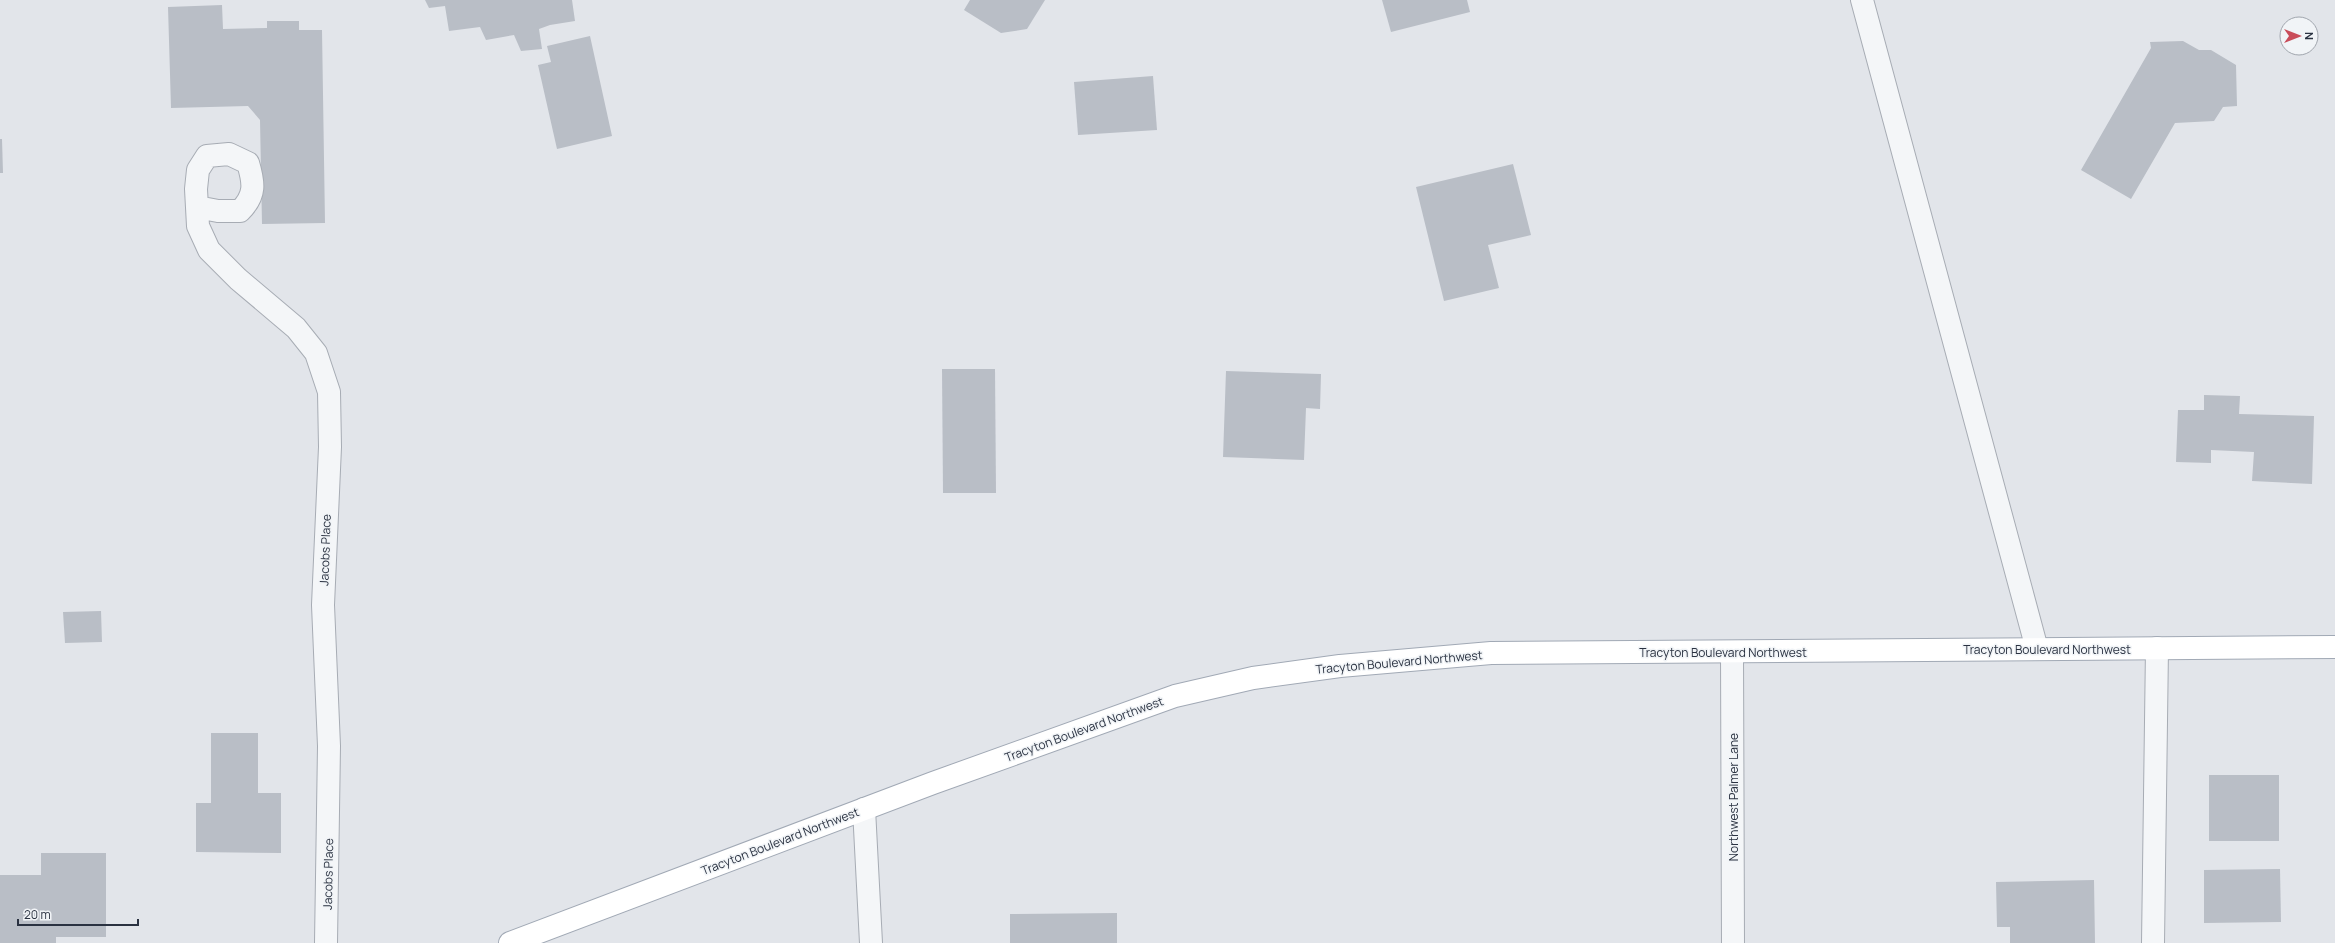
<svg xmlns="http://www.w3.org/2000/svg" width="2335" height="943" font-family="Manrope,sans-serif">
  <rect width="100%" height="100%" fill="#e2e5ea"/>
  <!-- building -->
  <g fill="#b9bec6">
    <path d="M 425,0 L 572,0 L 575,21 L 550,25 L 539,29 L 542,49 L 521,51 L 514,35 L 486,40 L 480,27 L 449,31 L 445,6 L 429,8 Z"/>
    <path d="M 970,0 L 1045,0 L 1027,29 L 1001,33 L 964,10 Z"/>
    <path d="M 1382,0 L 1467,0 L 1470,12 L 1391,32 Z"/>
    <path d="M 222,5 L 223,29 L 267,28 L 267,21 L 299,21 L 299,30 L 322,30 L 325,223 L 262,224 L 260,120 L 248,106 L 171,108 L 168,7 Z"/>
    <path d="M 590,36 L 612,136 L 557,149 L 538,65 L 551,62 L 547,46 Z"/>
    <path d="M 2183,41 L 2199,50 L 2211,50 L 2236,65 L 2237,106 L 2223,107 L 2214,121 L 2175,123 L 2131,199 L 2081,170 L 2151,48 L 2150,42 Z"/>
    <path d="M 1153,76 L 1157,130 L 1078,135 L 1074,82 Z"/>
    <path d="M 0,139 L 2,139 L 3,173 L 0,173 Z"/>
    <path d="M 1513,164 L 1531,235 L 1488,245 L 1499,288 L 1444,301 L 1416,187 Z"/>
    <path d="M 942,369 L 995,369 L 996,493 L 943,493 Z"/>
    <path d="M 1226,371 L 1321,374 L 1320,409 L 1306,408 L 1304,460 L 1223,457 Z"/>
    <path d="M 2204,395 L 2240,396 L 2239,414 L 2314,416 L 2312,484 L 2252,481 L 2254,452 L 2211,450 L 2211,463 L 2176,462 L 2178,410 L 2204,410 Z"/>
    <path d="M 101,611 L 102,642 L 65,643 L 63,612 Z"/>
    <path d="M 211,733 L 258,733 L 258,793 L 281,793 L 281,853 L 196,852 L 196,803 L 211,803 Z"/>
    <rect x="2209" y="775" width="70" height="66"/>
    <path d="M 41,853 L 106,853 L 106,937 L 56,937 L 56,943 L 0,943 L 0,875 L 41,875 Z"/>
    <path d="M 2280,869 L 2281,922 L 2204,923 L 2204,870 Z"/>
    <path d="M 2094,880 L 2095,943 L 2010,943 L 2010,927 L 1997,927 L 1996,882 Z"/>
    <path d="M 1117,913 L 1117,943 L 1010,943 L 1010,914 Z"/>
  </g>
  <g fill="none" stroke-linecap="round" stroke-linejoin="round">
    <defs>
      <g id="minor">
        <path d="M 1862,0 L 2037,649"/>
        <path d="M 197,207 L 218,211 L 240,211 C 256,195 254,183 248,163 L 229,154 L 207,156 L 198,170 L 196,189 L 198,226 L 209,250 L 238,279 L 296,328 L 316,353 L 329,392 L 330,447 L 323,605 L 329,746 L 326,943"/>
        <path d="M 1732,652 L 1733,943"/>
        <path d="M 864,809 L 871,943"/>
        <path d="M 2153,943 L 2157,648"/>
      </g>
      <path id="major" d="M 510,943 L 933,783 L 1175,696 L 1253,678 L 1340,666 L 1491,653 L 2335,647"/>
    </defs>
    <!-- minor casing -->
    <use href="#minor" stroke="#a7acb4" stroke-width="24"/>
    <!-- major casing -->
    <use href="#major" stroke="#a1a9b5" stroke-width="24"/>
    <!-- minor -->
    <use href="#minor" stroke="#f4f6f8" stroke-width="22"/>
    <!-- major -->
    <use href="#major" stroke="#fff" stroke-width="22"/>
  </g>
  <g text-anchor="middle" dominant-baseline="central" stroke-width="3" stroke-linejoin="round" paint-order="stroke">
    <!-- street labels -->
    <g font-size="12" fill="#2a3241" stroke="#f1f4f7">
      <text transform="translate(325 550) rotate(-88)">Jacobs Place</text>
      <text x="2047" y="649">Tracyton Boulevard Northwest</text>
      <text x="1723" y="652">Tracyton Boulevard Northwest</text>
      <text transform="translate(1399 662) rotate(-5)">Tracyton Boulevard Northwest</text>
      <text transform="translate(1084 729) rotate(-20)">Tracyton Boulevard Northwest</text>
      <text transform="translate(1733 797) rotate(-90)">Northwest Palmer Lane</text>
      <text transform="translate(780 841) rotate(-21)">Tracyton Boulevard Northwest</text>
      <text transform="translate(328 874) rotate(-89)">Jacobs Place</text>
    </g>
  </g>
  <!-- north arrow -->
  <g transform="translate(2299 36) rotate(90)"><circle r="19" fill="#f1f4f7" stroke="#a1a6ae"/>
  <path d="M0-3L7 15L0 10L-7 15Z" fill="#c94c5a"/>
  <text y="-6" font-size="11" font-weight="bold" text-anchor="middle" fill="#2a3241">N</text>
  </g>
  <!-- scale -->
  <path d="M18 919v6h120v-6" fill="none" stroke="#2a3241" stroke-width="2"/>
  <text x="24" y="919" font-size="12" fill="#2a3241" stroke="#f1f4f7" stroke-width="3" paint-order="stroke">20 m</text>
</svg>
